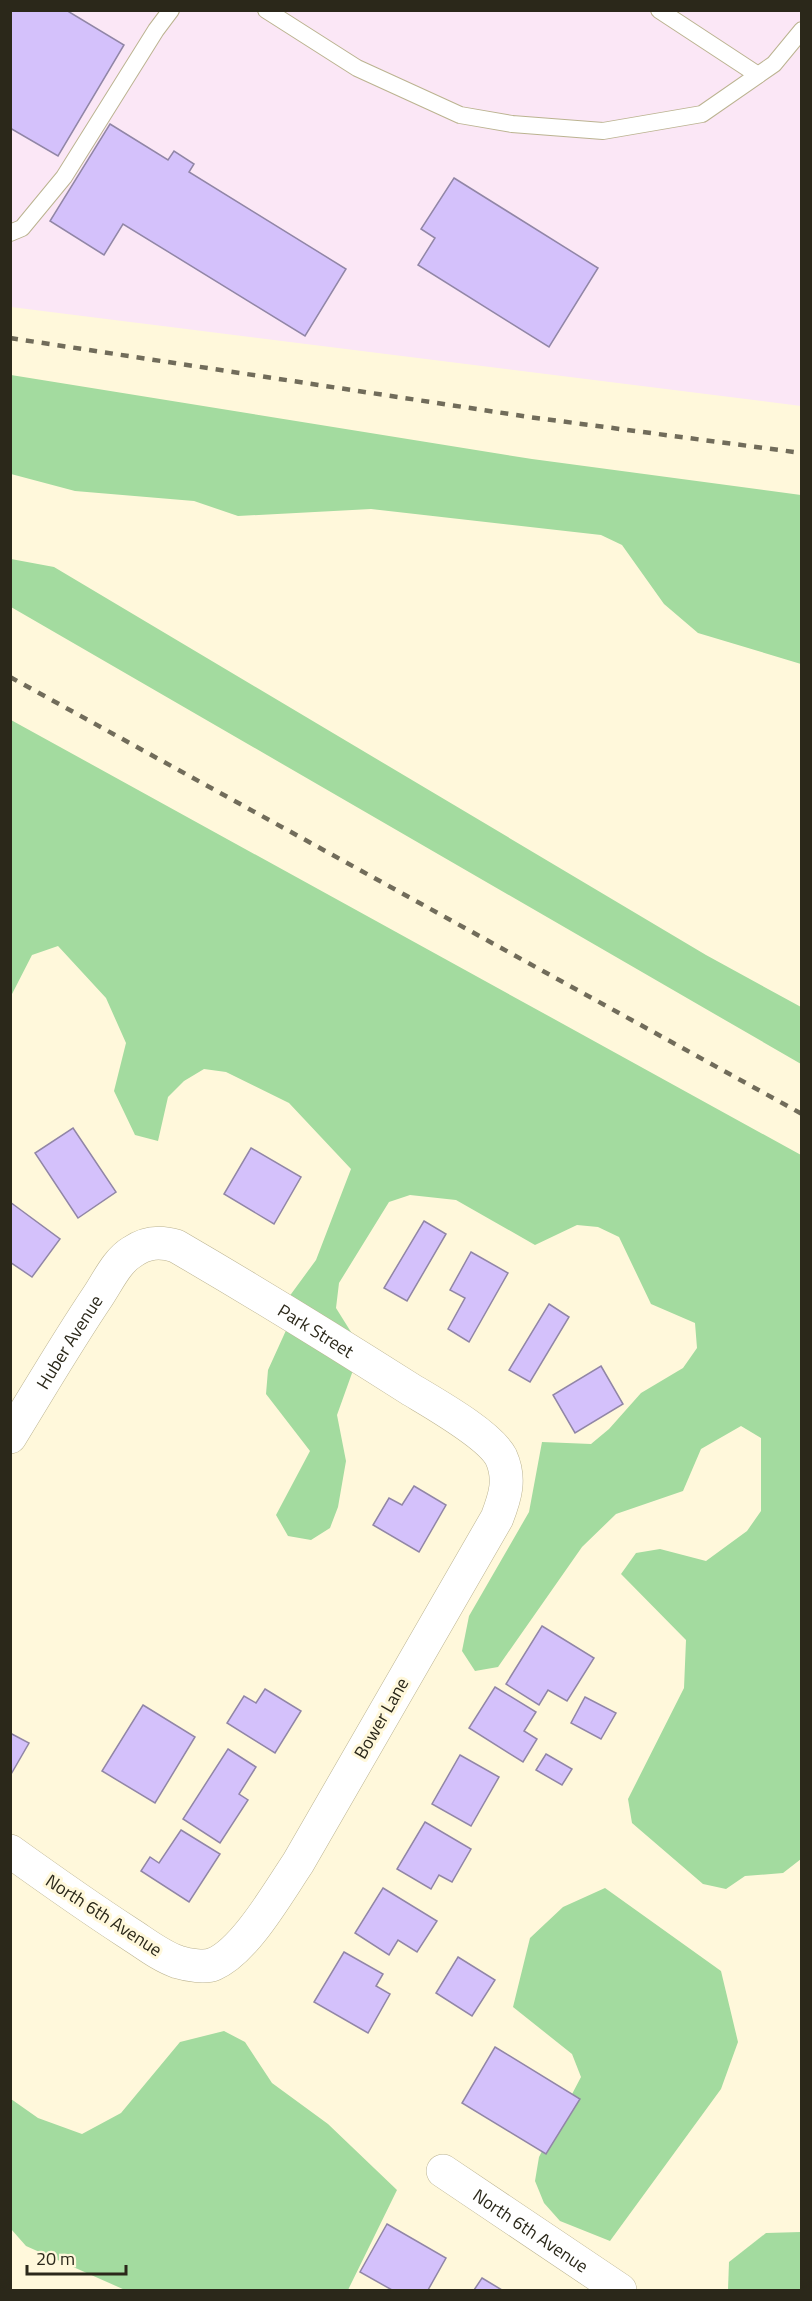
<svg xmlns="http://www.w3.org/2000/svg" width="812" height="2301" font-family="'Titillium Web',sans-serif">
  <rect width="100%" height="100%" fill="#fff8db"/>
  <!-- industrial -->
  <path fill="#fbe7f6" d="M 11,11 L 801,11 L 801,406 L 11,307 Z"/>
  <!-- green -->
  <g fill="#a3db9f">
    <path d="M 11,375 L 532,459 L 801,495 L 801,664 L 698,633 L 664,604 L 622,545 L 601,535 L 371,509 L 238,516 L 194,501 L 75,491 L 11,474 Z"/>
    <path d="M 11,559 L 54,567 L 706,955 L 801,1007 L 801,1064 L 11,607 Z"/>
    <path d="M 11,720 L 801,1155 L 801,1859 L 783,1873 L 745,1876 L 726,1889 L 703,1884 L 632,1823 L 628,1799 L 684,1688 L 686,1640 L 621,1574 L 636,1553 L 660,1549 L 706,1561 L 747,1531 L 761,1511 L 761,1438 L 741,1426 L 701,1449 L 683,1491 L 616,1514 L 582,1547 L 498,1667 L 475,1671 L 462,1651 L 469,1616 L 529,1512 L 542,1442 L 591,1444 L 609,1429 L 641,1393 L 683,1368 L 697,1348 L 695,1323 L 651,1304 L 619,1237 L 598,1227 L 577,1225 L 535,1245 L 456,1200 L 410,1195 L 389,1202 L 339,1283 L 336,1308 L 361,1348 L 337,1415 L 346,1461 L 338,1507 L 330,1528 L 311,1540 L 288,1536 L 276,1515 L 310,1451 L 266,1394 L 268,1370 L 288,1326 L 286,1301 L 316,1260 L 351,1169 L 289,1103 L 226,1072 L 204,1069 L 184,1081 L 168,1097 L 158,1141 L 135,1135 L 114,1091 L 126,1043 L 106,998 L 58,946 L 32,955 L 11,996 Z"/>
    <path d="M 605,1888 L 721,1971 L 738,2042 L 721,2089 L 610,2241 L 560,2221 L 544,2203 L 535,2181 L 539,2157 L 581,2077 L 572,2054 L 513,2007 L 530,1938 L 563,1907 Z"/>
    <path d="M 224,2031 L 245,2042 L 272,2083 L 328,2124 L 397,2190 L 348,2290 L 125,2290 L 26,2246 L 11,2229 L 11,2099 L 38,2118 L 82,2134 L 121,2113 L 180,2042 Z"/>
    <path d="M 801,2232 L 801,2290 L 728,2290 L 729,2262 L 766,2233 Z"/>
  </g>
  <!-- building -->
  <g fill="#d4c1fb" stroke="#9186a6" stroke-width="1.5">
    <path d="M 10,10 L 66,10 L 124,45 L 58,156 L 10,128 Z"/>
    <path d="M 110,124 L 168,160 L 174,151 L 194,164 L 189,172 L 346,269 L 305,336 L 123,224 L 104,255 L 50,221 Z"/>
    <path d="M 454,178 L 598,268 L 549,347 L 418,265 L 435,238 L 421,229 Z"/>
    <path d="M 73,1128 L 116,1192 L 78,1218 L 35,1153 Z"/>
    <path d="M 251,1148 L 301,1177 L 274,1224 L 224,1194 Z"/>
    <path d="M 10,1202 L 60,1239 L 32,1277 L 10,1262 Z"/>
    <path d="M 424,1221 L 446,1234 L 407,1301 L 384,1288 Z"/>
    <path d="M 471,1252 L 508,1273 L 469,1342 L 448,1329 L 465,1298 L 450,1290 Z"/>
    <path d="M 549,1304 L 569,1317 L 530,1382 L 509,1370 Z"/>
    <path d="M 601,1366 L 623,1404 L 575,1433 L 553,1395 Z"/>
    <path d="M 414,1486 L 446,1505 L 419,1552 L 373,1525 L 389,1498 L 402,1505 Z"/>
    <path d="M 542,1626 L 594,1658 L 567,1701 L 548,1690 L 539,1705 L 506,1684 Z"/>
    <path d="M 495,1687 L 536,1712 L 524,1731 L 537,1739 L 523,1762 L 469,1728 Z"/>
    <path d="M 265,1689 L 301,1711 L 275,1753 L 227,1723 L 244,1696 L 256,1703 Z"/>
    <path d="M 585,1697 L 616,1713 L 601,1739 L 571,1723 Z"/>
    <path d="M 143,1705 L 195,1737 L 155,1803 L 102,1771 Z"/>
    <path d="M 10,1733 L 29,1743 L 10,1776 Z"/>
    <path d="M 228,1749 L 256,1767 L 239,1794 L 248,1800 L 220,1843 L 183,1819 Z"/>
    <path d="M 546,1754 L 572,1769 L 562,1785 L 536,1770 Z"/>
    <path d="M 460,1755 L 499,1777 L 471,1826 L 432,1804 Z"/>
    <path d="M 425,1822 L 471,1849 L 452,1882 L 439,1875 L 431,1889 L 397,1869 Z"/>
    <path d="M 181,1830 L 220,1854 L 189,1902 L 141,1871 L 150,1857 L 159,1863 Z"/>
    <path d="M 383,1888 L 437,1921 L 417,1952 L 398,1940 L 389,1955 L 355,1933 Z"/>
    <path d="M 344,1952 L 383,1974 L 376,1986 L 390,1994 L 368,2033 L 314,2002 Z"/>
    <path d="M 458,1957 L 495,1980 L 472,2016 L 436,1993 Z"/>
    <path d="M 495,2047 L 580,2099 L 546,2154 L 462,2103 Z"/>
    <path d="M 387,2224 L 446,2258 L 428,2290 L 392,2290 L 360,2272 Z"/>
    <path d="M 482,2278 L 502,2290 L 474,2290 Z"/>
  </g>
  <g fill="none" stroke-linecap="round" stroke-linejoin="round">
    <defs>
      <g id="lane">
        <path d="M 266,10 L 357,68 L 460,115 L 512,124 L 603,131 L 702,114 L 774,64 L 802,30"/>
        <path d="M 659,10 L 758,75"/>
        <path d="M 10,233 L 22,228 L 64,177 L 156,30 L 171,10"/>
      </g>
      <g id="street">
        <path id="s1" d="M 10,1437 C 39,1390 67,1342 98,1296 C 108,1281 117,1261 132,1252 C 146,1242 160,1241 176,1246 C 255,1292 333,1340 410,1389 C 433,1403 489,1434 501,1457 C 511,1479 505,1497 497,1518 L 298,1863 C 279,1891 245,1951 214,1964 C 205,1968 188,1965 178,1962 C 160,1956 143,1942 127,1932 C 87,1906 49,1879 10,1851"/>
        <path id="s2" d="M 443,2171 L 620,2290"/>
      </g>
    </defs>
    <!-- lane casing -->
    <use href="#lane" stroke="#bbb390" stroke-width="18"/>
    <!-- street casing -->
    <use href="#street" stroke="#bbb390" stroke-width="34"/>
    <!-- lane -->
    <use href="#lane" stroke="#fff" stroke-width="16"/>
    <!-- street -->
    <use href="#street" stroke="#fff" stroke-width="33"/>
    <!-- rail -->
    <g stroke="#716c5a" stroke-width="4.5" stroke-dasharray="8 8" stroke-linecap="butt">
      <path d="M 10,338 L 529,417 L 802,453"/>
      <path d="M 10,677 L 802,1114"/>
    </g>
  </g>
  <g text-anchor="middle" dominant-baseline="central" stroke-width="6" stroke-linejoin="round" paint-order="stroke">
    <!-- street labels -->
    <g font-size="18" fill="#2b281a" stroke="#fff8db">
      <text stroke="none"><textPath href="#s1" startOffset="432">Park Street</textPath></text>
      <text stroke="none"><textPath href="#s1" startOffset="112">Huber Avenue</textPath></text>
      <text transform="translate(381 1718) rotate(-60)">Bower Lane</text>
      <text transform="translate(104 1915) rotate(33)">North 6th Avenue</text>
      <text stroke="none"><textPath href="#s2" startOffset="106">North 6th Avenue</textPath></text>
    </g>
  </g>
  <!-- border -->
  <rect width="812" height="2301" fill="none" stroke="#2b281a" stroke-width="24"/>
  <!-- scale -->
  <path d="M27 2265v9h99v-9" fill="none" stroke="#2b281a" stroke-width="3"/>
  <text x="36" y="2265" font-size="18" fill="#2b281a" stroke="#fff8db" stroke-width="4.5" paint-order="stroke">20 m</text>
</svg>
